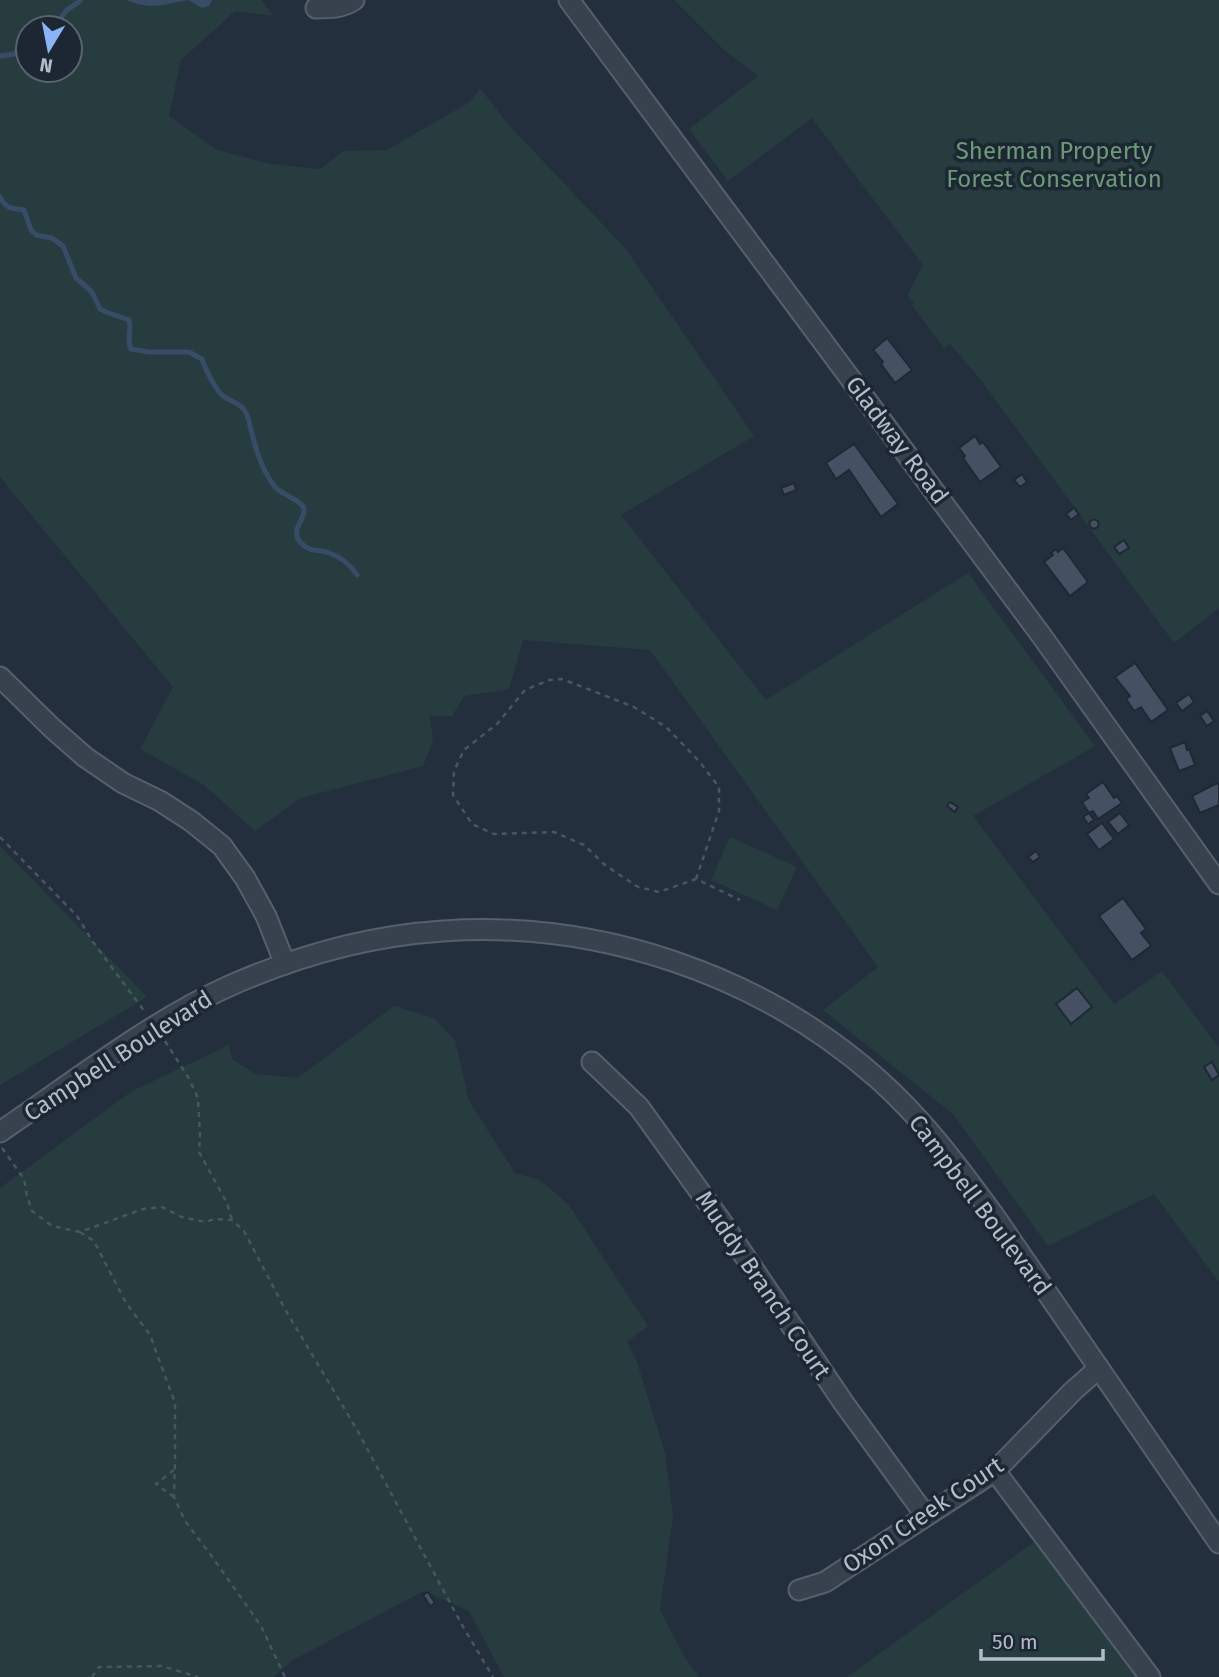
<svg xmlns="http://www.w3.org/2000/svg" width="1219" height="1677" font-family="'Fira Sans',sans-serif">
  <rect width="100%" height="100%" fill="#242f3e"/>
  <!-- green -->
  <g fill="#263c3f" fill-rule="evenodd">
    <path d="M 0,0 L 261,0 L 274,16 L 235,11 L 181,60 L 169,116 L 217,150 L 271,164 L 320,169 L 343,151 L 387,150 L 470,102 L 480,88 L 507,123 L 625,248 L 754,436 L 621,515 L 766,700 L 968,573 L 1095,746 L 973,816 L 1114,1004 L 1162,971 L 1219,1048 L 1219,1282 L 1154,1194 L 1048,1246 L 953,1114 L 823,1010 L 878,967 L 650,650 L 523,640 L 509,689 L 464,696 L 452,716 L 430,716 L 433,741 L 423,766 L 301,798 L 255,831 L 204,785 L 140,749 L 173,687 L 0,477 ZM 28,28 L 70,28 L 70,70 L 28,70 Z"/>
    <path d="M 674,0 L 1219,0 L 1219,608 L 1174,643 L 981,380 L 950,344 L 944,348 L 912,305 L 914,303 L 907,295 L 923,265 L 812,118 L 728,181 L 689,129 L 758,76 L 723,49 Z"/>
    <path d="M 730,837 L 797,867 L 777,910 L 711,880 Z"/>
    <path d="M 0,846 L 147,997 L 0,1085 Z"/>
    <path d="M 394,1006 L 434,1018 L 455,1040 L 469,1101 L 515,1173 L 540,1180 L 568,1204 L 648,1326 L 627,1342 L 637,1362 L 665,1453 L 673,1516 L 660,1610 L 685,1658 L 699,1677 L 504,1677 L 469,1611 L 424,1591 L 291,1661 L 274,1677 L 0,1677 L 0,1188 L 132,1091 L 229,1045 L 232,1059 L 255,1074 L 298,1078 Z"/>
    <path d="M 1034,1542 L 1136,1677 L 847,1677 Z"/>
  </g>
  <!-- water -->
  <path fill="#394c67" d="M 126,0 L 212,0 L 209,6 L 202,8 L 188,0 C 162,5 151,10 126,0 Z"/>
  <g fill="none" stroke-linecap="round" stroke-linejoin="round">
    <!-- stream -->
    <g stroke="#394c67" stroke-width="5">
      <path d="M 53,28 L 67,10 L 80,1"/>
      <path d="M 0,56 L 15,54 L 24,41 L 28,39"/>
      <path d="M 0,197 C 6,209 11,208 24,210 L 31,230 L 36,235 L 52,238 L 63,246 L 76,278 L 92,292 L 100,309 L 106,312 L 129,320 C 132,330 126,340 131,349 L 149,352 L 189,352 L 202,359 C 205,369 216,390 223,396 C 231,402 239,402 245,411 C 250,419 250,429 253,437 C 257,454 264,473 275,487 C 281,494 303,501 304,509 C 306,519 288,531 302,544 C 309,551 318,550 327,552 C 339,556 350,564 357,575"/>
    </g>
  </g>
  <!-- building -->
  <g fill="#455162" stroke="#1f2835" stroke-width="2">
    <path d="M 887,338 L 912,370 L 895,383 L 881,364 L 883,362 L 873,350 Z"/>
    <path d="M 975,436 L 980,444 L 983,442 L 1001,467 L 980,482 L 963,458 L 965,456 L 959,448 Z"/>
    <path d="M 854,444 L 898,504 L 881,517 L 849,470 L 836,479 L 826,463 Z"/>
    <path d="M 1022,474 L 1027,482 L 1020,487 L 1014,480 Z"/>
    <path d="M 794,483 L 796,490 L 784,495 L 781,488 Z"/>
    <path d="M 1074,508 L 1079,514 L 1071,520 L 1066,514 Z"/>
    <circle cx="1094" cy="524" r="4.5"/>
    <path d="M 1124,540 L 1129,548 L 1119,554 L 1114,547 Z"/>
    <path d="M 1063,548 L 1088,582 L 1070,596 L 1044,562 L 1053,555 L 1051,553 L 1056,549 L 1058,552 Z"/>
    <path d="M 1135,663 L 1168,710 L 1151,722 L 1141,707 L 1134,711 L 1126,699 L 1130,696 L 1115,677 Z"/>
    <path d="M 1189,694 L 1194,702 L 1182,711 L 1176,703 Z"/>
    <path d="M 1207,711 L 1214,721 L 1207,726 L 1200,716 Z"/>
    <path d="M 1185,742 L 1187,750 L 1189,749 L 1195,765 L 1179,771 L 1170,748 Z"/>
    <path d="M 1103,782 L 1114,798 L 1117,796 L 1122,803 L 1098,819 L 1093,811 L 1089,813 L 1082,802 L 1089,798 L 1086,794 Z"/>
    <path d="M 1217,783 L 1219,785 L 1219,805 L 1200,813 L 1192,796 Z"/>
    <path d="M 950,802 L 958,807 L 955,812 L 947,806 Z"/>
    <path d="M 1089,813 L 1094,820 L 1088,824 L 1083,817 Z"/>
    <path d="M 1120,813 L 1129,825 L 1118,834 L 1108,822 Z"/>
    <path d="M 1102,823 L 1114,839 L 1099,850 L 1087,834 Z"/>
    <path d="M 1036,851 L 1040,857 L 1033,862 L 1028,857 Z"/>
    <path d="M 1123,898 L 1146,929 L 1141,933 L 1151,946 L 1132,960 L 1099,916 Z"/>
    <path d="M 1077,988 L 1092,1007 L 1071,1024 L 1056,1004 Z"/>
    <path d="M 1212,1062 L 1219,1075 L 1212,1080 L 1204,1067 Z"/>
    <path d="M 428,1592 L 435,1603 L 430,1606 L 423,1595 Z"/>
  </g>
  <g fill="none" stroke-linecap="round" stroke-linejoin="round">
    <defs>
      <g id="minor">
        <path d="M 569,0 L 1041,635 L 1219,884"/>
        <path d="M 316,8 C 330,8 342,8 354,0"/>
        <path d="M 0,677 L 52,728 L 85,757 L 123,783 L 160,801 L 191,821 L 222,846 L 245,878 L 266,916 L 285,964"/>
        <path d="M 592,1062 L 639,1107 L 721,1221 L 843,1402 L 926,1516"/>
        <path d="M 0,1132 C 72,1083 148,1023 227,987 C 296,956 368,936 443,931 C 599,920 761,975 878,1079 C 923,1119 958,1166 993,1214 L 1219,1543"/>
        <path d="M 995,1471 L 1150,1677"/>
        <path d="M 799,1590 L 825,1582 L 995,1471 L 1073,1391 L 1099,1368"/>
      </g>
    </defs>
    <!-- minor casing -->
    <use href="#minor" stroke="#565f6c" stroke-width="23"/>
    <!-- path -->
    <g stroke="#44595c" stroke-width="2.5" stroke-dasharray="5 5" stroke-linecap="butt">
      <path d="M 0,837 L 77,916 L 93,942 L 145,1012"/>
      <path d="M 696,879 L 719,811 L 719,787 L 699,761 L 666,727 L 634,707 L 562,679 L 549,680 L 525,690 L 497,724 L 464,750 L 454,771 L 453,795 L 472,824 L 494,834 L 554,832 L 584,845 L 605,865 L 638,887 L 659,892 L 696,879 L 740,900"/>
      <path d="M 165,1041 L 188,1077 L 198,1098 L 200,1135 L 199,1152 L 227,1203 L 232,1220"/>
      <path d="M 2,1148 L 24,1179 L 27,1196 L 32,1211 L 52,1226 L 80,1232 L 143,1209 L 162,1207 L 182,1217 L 205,1222 L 215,1219 L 232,1220 L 244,1231 L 286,1311 L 356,1428 L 462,1625 L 493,1677"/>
      <path d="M 80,1232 L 94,1241 L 126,1303 L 150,1335 L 175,1403 L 175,1459 L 174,1497 L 185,1521 L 213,1558 L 261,1626 L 285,1677"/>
      <path d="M 174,1497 L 156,1484 L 175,1469"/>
      <path d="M 92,1677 L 99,1667 L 162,1666 L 198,1677"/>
    </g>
    <!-- minor -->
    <use href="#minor" stroke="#38414e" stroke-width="19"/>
  </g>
  <g text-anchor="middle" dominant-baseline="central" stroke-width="7" stroke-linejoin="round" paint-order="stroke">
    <!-- park labels -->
    <g font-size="24" fill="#6b9a76" stroke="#1d2633">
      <text x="1054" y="151">Sherman Property<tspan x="1054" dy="28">Forest Conservation</tspan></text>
    </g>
    <!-- street labels -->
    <g font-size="24" fill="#b4bcc9" stroke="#1d2633">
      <text transform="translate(897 440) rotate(53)">Gladway Road</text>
      <text transform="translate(118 1056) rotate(-33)">Campbell Boulevard</text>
      <text transform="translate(980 1205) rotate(53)">Campbell Boulevard</text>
      <text transform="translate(763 1285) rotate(56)">Muddy Branch Court</text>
      <text transform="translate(923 1515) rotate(-34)">Oxon Creek Court</text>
    </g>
  </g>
  <!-- north arrow -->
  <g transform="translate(49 49) rotate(190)"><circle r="33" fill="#1d2633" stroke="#59626f" stroke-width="2"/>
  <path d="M0-5L12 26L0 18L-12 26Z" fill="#8ab4f8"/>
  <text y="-10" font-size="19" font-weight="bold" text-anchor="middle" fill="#b4bcc9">N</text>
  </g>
  <!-- scale -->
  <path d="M981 1649v10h122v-10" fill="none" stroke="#b4bcc9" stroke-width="3.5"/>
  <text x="992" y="1649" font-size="21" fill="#b4bcc9" stroke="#1d2633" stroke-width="5" paint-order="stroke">50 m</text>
</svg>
